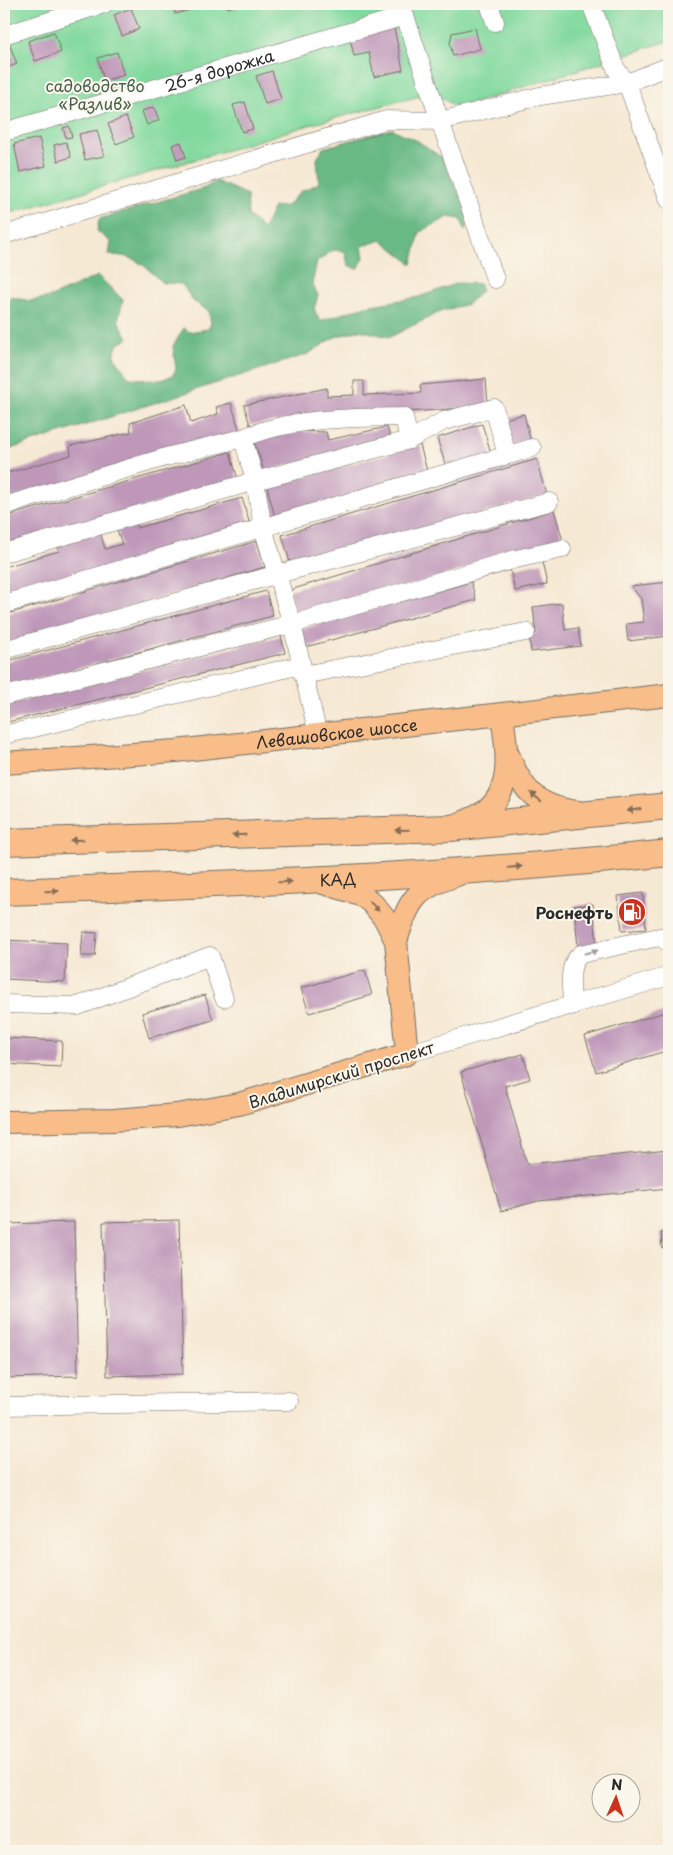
<svg xmlns="http://www.w3.org/2000/svg" width="673" height="1855" font-family="'Playpen Sans',sans-serif">
  <rect width="100%" height="100%" fill="#fbf7ec"/>
  <filter id="ink" filterUnits="userSpaceOnUse"><feTurbulence type="fractalNoise" baseFrequency=".02" numOctaves="2"/><feDisplacementMap in="SourceGraphic" scale="10" xChannelSelector="R" yChannelSelector="G"/><feConvolveMatrix kernelMatrix="1 2 1 2 8 2 1 2 1" color-interpolation-filters="sRGB"/></filter>
  <filter id="wash" filterUnits="userSpaceOnUse"><feTurbulence type="fractalNoise" baseFrequency=".0096" numOctaves="4" result="noise"/><feDisplacementMap in="SourceGraphic" scale="20" xChannelSelector="R" yChannelSelector="G"/><feGaussianBlur stdDeviation="1.12" result="paint"/><feColorMatrix in="noise" values="0 0 0 0 0 0 0 0 0 0 0 0 0 0 0 0 0 1.4 0 .05"/><feComposite in="paint" operator="in"/></filter>
  <g filter="url(#wash)">
    <rect width="100%" height="100%" fill="#f6e9d4"/>
    <!-- green -->
    <path fill="#82d99e" stroke="#568264" d="M 4,4 L 669,4 L 669,41 L 458,108 L 438,96 L 416,97 L 309,125 L 221,152 L 4,215 Z"/>
    <!-- forest -->
    <path fill="#69b985" stroke="#4a7258" d="M 392,129 L 418,141 L 442,158 L 470,219 L 465,231 L 461,219 L 448,217 L 420,232 L 412,264 L 382,240 L 362,246 L 364,258 L 358,269 L 348,265 L 345,251 L 333,250 L 317,262 L 312,284 L 318,295 L 314,309 L 320,321 L 366,306 L 419,297 L 458,283 L 479,284 L 482,290 L 468,304 L 442,311 L 390,337 L 360,330 L 335,337 L 308,354 L 4,451 L 4,309 L 11,297 L 30,301 L 51,297 L 98,276 L 123,300 L 118,320 L 128,338 L 117,345 L 114,356 L 129,378 L 161,380 L 173,375 L 176,369 L 173,346 L 184,328 L 189,332 L 208,329 L 211,324 L 209,311 L 193,301 L 182,284 L 162,283 C 145,265 135,255 109,255 L 111,242 L 97,231 L 99,219 L 205,188 L 216,181 L 247,195 L 248,215 L 263,229 L 274,207 L 287,206 L 300,192 L 319,183 L 317,159 L 323,148 Z"/>
    <g id="blocks">
      <!-- building -->
      <g fill="#be97b9">
        <path d="M 172,4 L 196,4 L 197,8 L 175,14 Z"/>
        <path d="M 226,4 L 241,4 L 228,8 Z"/>
        <path d="M 131,8 L 139,29 L 122,36 L 114,15 Z"/>
        <path d="M 394,28 L 403,70 L 374,77 L 369,53 L 354,56 L 350,38 Z"/>
        <path d="M 475,28 L 480,49 L 453,56 L 450,44 L 452,33 Z"/>
        <path d="M 54,32 L 61,52 L 35,61 L 28,41 Z"/>
        <path d="M 8,41 L 17,64 L 4,69 L 4,43 Z"/>
        <path d="M 117,52 L 124,75 L 104,81 L 98,58 Z"/>
        <path d="M 272,71 L 281,99 L 265,104 L 256,76 Z"/>
        <path d="M 245,102 L 253,129 L 242,132 L 233,105 Z"/>
        <path d="M 154,107 L 159,120 L 147,125 L 142,111 Z"/>
        <path d="M 4,108 L 8,121 L 4,122 Z"/>
        <path d="M 126,117 L 134,137 L 116,144 L 108,124 Z"/>
        <path d="M 69,126 L 72,137 L 66,138 L 63,128 Z"/>
        <path d="M 97,130 L 104,156 L 85,160 L 79,134 Z"/>
        <path d="M 39,138 L 46,166 L 20,172 L 14,144 Z"/>
        <path d="M 66,142 L 71,157 L 58,161 L 54,145 Z"/>
        <path d="M 181,142 L 186,157 L 177,160 L 172,145 Z"/>
        <path d="M 486,379 L 488,406 L 424,411 L 325,414 L 250,425 L 244,405 L 327,388 L 327,396 L 354,395 L 354,381 L 364,381 L 364,395 L 421,393 L 420,385 Z"/>
        <path d="M 231,403 L 240,432 L 4,501 L 4,474 L 71,455 L 70,446 L 131,432 L 130,423 L 186,405 L 191,423 L 218,414 L 216,407 Z"/>
        <path d="M 524,414 L 531,443 L 509,449 L 501,420 Z"/>
        <path d="M 482,424 L 492,456 L 447,470 L 437,438 Z"/>
        <path d="M 387,427 L 391,440 L 264,471 L 254,441 L 298,431 L 326,432 L 328,440 Z"/>
        <path d="M 420,445 L 428,475 L 275,517 L 267,487 Z"/>
        <path d="M 230,452 L 238,480 L 4,547 L 4,517 Z"/>
        <path d="M 537,459 L 547,495 L 291,566 L 282,535 Z"/>
        <path d="M 242,498 L 251,528 L 4,599 L 4,567 L 59,551 L 57,544 L 100,531 L 105,549 L 122,544 L 116,527 L 135,521 L 137,528 Z"/>
        <path d="M 554,510 L 563,541 L 297,618 L 290,590 Z"/>
        <path d="M 257,541 L 265,567 L 4,644 L 4,615 Z"/>
        <path d="M 542,562 L 547,584 L 515,591 L 510,569 Z"/>
        <path d="M 471,582 L 476,600 L 306,647 L 301,629 Z"/>
        <path d="M 669,582 L 669,636 L 628,641 L 626,624 L 644,622 L 641,599 L 631,586 Z"/>
        <path d="M 266,591 L 273,616 L 4,688 L 4,662 Z"/>
        <path d="M 562,603 L 565,630 L 578,628 L 581,646 L 531,652 L 529,634 L 536,634 L 533,607 Z"/>
        <path d="M 281,636 L 285,653 L 4,723 L 4,705 Z"/>
        <path d="M 643,893 L 646,929 L 622,931 L 618,896 Z"/>
        <path d="M 593,904 L 597,945 L 578,947 L 574,906 Z"/>
        <path d="M 83,932 L 97,933 L 95,956 L 81,956 Z"/>
        <path d="M 4,940 L 67,943 L 65,982 L 4,979 Z"/>
        <path d="M 365,970 L 372,995 L 309,1013 L 301,988 Z"/>
        <path d="M 205,995 L 213,1020 L 149,1038 L 142,1013 Z"/>
        <path d="M 669,1011 L 669,1050 L 596,1072 L 585,1036 Z"/>
        <path d="M 4,1038 L 62,1041 L 61,1067 L 4,1064 Z"/>
        <path d="M 523,1054 L 530,1079 L 505,1086 L 527,1164 L 669,1150 L 669,1188 L 538,1201 L 501,1211 L 461,1072 Z"/>
        <path d="M 179,1220 L 183,1374 L 107,1376 L 103,1222 Z"/>
        <path d="M 74,1222 L 78,1376 L 4,1378 L 4,1224 Z"/>
        <path d="M 669,1232 L 669,1247 L 662,1248 L 661,1233 Z"/>
      </g>
    </g>
  </g>
  <g filter="url(#ink)">
    <use href="#blocks" fill-opacity="0" stroke="#726e66" stroke-width="1"/>
    <g fill="none" stroke-linecap="round" stroke-linejoin="round">
      <defs>
        <g id="minor">
          <path d="M 401,4 L 440,121 L 495,279"/>
          <path d="M 489,4 L 495,22"/>
          <path d="M 591,4 L 616,69 L 627,83 L 669,200"/>
          <path d="M 4,35 L 104,4"/>
          <path id="s1" d="M 4,132 L 405,16"/>
          <path d="M 4,235 L 386,120 L 440,121 L 540,96 L 627,83 L 669,66"/>
          <path d="M 243,438 C 292,417 351,418 404,417 L 409,440"/>
          <path d="M 4,506 L 166,457 L 243,438 L 255,481 L 263,528 L 292,624 L 318,735"/>
          <path d="M 4,553 L 255,481 L 409,440 L 444,421 L 494,408 L 507,455"/>
          <path d="M 4,604 L 532,448"/>
          <path d="M 4,650 L 278,574 L 549,502"/>
          <path d="M 303,675 L 526,632"/>
          <path d="M 4,696 L 292,624 L 516,559 L 562,549"/>
          <path d="M 4,735 L 301,665"/>
          <path d="M 4,1004 L 78,1006 L 210,956 L 224,998"/>
          <path d="M 572,1006 C 572,989 566,965 581,954 L 654,938 L 661,937 L 669,943"/>
          <path d="M 407,1054 L 669,976"/>
          <path d="M 4,1406 L 289,1401"/>
        </g>
        <g id="major">
          <path d="M 508,754 C 522,791 537,807 578,812"/>
          <path id="s2" d="M 4,763 L 176,751 L 669,695"/>
          <path d="M 456,825 C 466,821 478,817 487,810 C 515,787 506,745 502,715"/>
          <path d="M 396,941 C 410,899 413,890 457,875"/>
          <path d="M 4,1122 L 114,1120 L 177,1115 L 239,1104 L 407,1054 L 396,941 L 385,919 L 372,903 L 360,894 L 323,883"/>
        </g>
        <g id="highway">
          <path d="M 4,842 L 450,828 L 669,806"/>
          <path id="s3" d="M 4,892 C 226,884 448,877 669,853"/>
        </g>
      </defs>
      <!-- minor casing -->
      <use href="#minor" stroke="#726e66" stroke-width="19"/>
      <!-- major casing -->
      <use href="#major" stroke="#726e66" stroke-width="24"/>
      <!-- highway casing -->
      <use href="#highway" stroke="#726e66" stroke-width="28"/>
      <!-- minor -->
      <use href="#minor" stroke="#fff" stroke-width="18"/>
      <!-- major -->
      <use href="#major" stroke="#f8bd89" stroke-width="22"/>
      <!-- highway -->
      <use href="#highway" stroke="#f8bd89" stroke-width="26"/>
    </g>
    <!-- one-way arrows -->
    <defs><path id="oneway-solid" d="M-6-.8H1V-3.2L6.5 0L1 3.2V.8H-6Z" transform="scale(1.25)"/></defs>
    <g fill="#876d55">
      <use href="#oneway-solid" transform="translate(536 797) rotate(-142)"/>
      <use href="#oneway-solid" transform="translate(634 810) rotate(173)"/>
      <use href="#oneway-solid" transform="translate(402 830) rotate(178)"/>
      <use href="#oneway-solid" transform="translate(239 835) rotate(178)"/>
      <use href="#oneway-solid" transform="translate(77 840) rotate(178)"/>
      <use href="#oneway-solid" transform="translate(515 867) rotate(-5)"/>
      <use href="#oneway-solid" transform="translate(285 882) rotate(-2)"/>
      <use href="#oneway-solid" transform="translate(52 891) rotate(-2)"/>
      <use href="#oneway-solid" transform="translate(374 906) rotate(46)"/>
    </g>
    <use fill="#a0a0a0" href="#oneway-solid" transform="translate(591 952) rotate(-13)"/>
  </g>
  <!-- icons -->
  <defs>
    <symbol id="fuel-disc" viewBox="-11 -11 22 22"><circle r="9.5" fill="#c8321e" stroke="#fbf7ec"/><path d="M-5.5-6h7V0h2V4h1.3V-2.5L3-4.5l.8-.8L6-3V5H2.5V1h-1V6h-7ZM-4.2-4.7v3.2H.2V-4.7Z" fill="#fff"/></symbol>
  </defs>
  <g fill-rule="evenodd">
    <use href="#fuel-disc" x="616" y="896" width="32" height="32"/>
  </g>
  <g text-anchor="middle" dominant-baseline="central" stroke-width="4" stroke-linejoin="round" paint-order="stroke">
    <!-- street labels -->
    <g font-size="16" fill="#2b2b2b" stroke="#fbf7ec">
      <text stroke="none"><textPath href="#s1" startOffset="224">26-я дорожка</textPath></text>
      <text stroke="none"><textPath href="#s2" startOffset="334">Левашовское шоссе</textPath></text>
      <text stroke="none"><textPath href="#s3" startOffset="334">КАД</textPath></text>
      <text transform="translate(341 1074) rotate(-17)">Владимирский проспект</text>
    </g>
    <!-- park labels -->
    <g font-size="16" fill="#455f4e" stroke="#fbf7ec">
      <text x="95" y="85">садоводство<tspan x="95" dy="18">«Разлив»</tspan></text>
    </g>
    <!-- poi labels -->
    <g font-size="16" font-weight="bold" fill="#2b2b2b" stroke="#fbf7ec" text-anchor="end">
      <text x="613" y="912">Роснефть</text>
    </g>
  </g>
  <!-- margin -->
  <rect width="673" height="1855" fill="none" stroke="#fbf7ec" stroke-width="20"/>
  <!-- north arrow -->
  <g transform="translate(616 1798) rotate(3)"><circle r="24" fill="#fbf7ec" stroke="#a8a59f"/>
  <path d="M0-4L9 19L0 12L-9 19Z" fill="#c8321e"/>
  <text y="-8" font-size="14" font-weight="bold" text-anchor="middle" fill="#2b2b2b">N</text>
  </g>
</svg>
